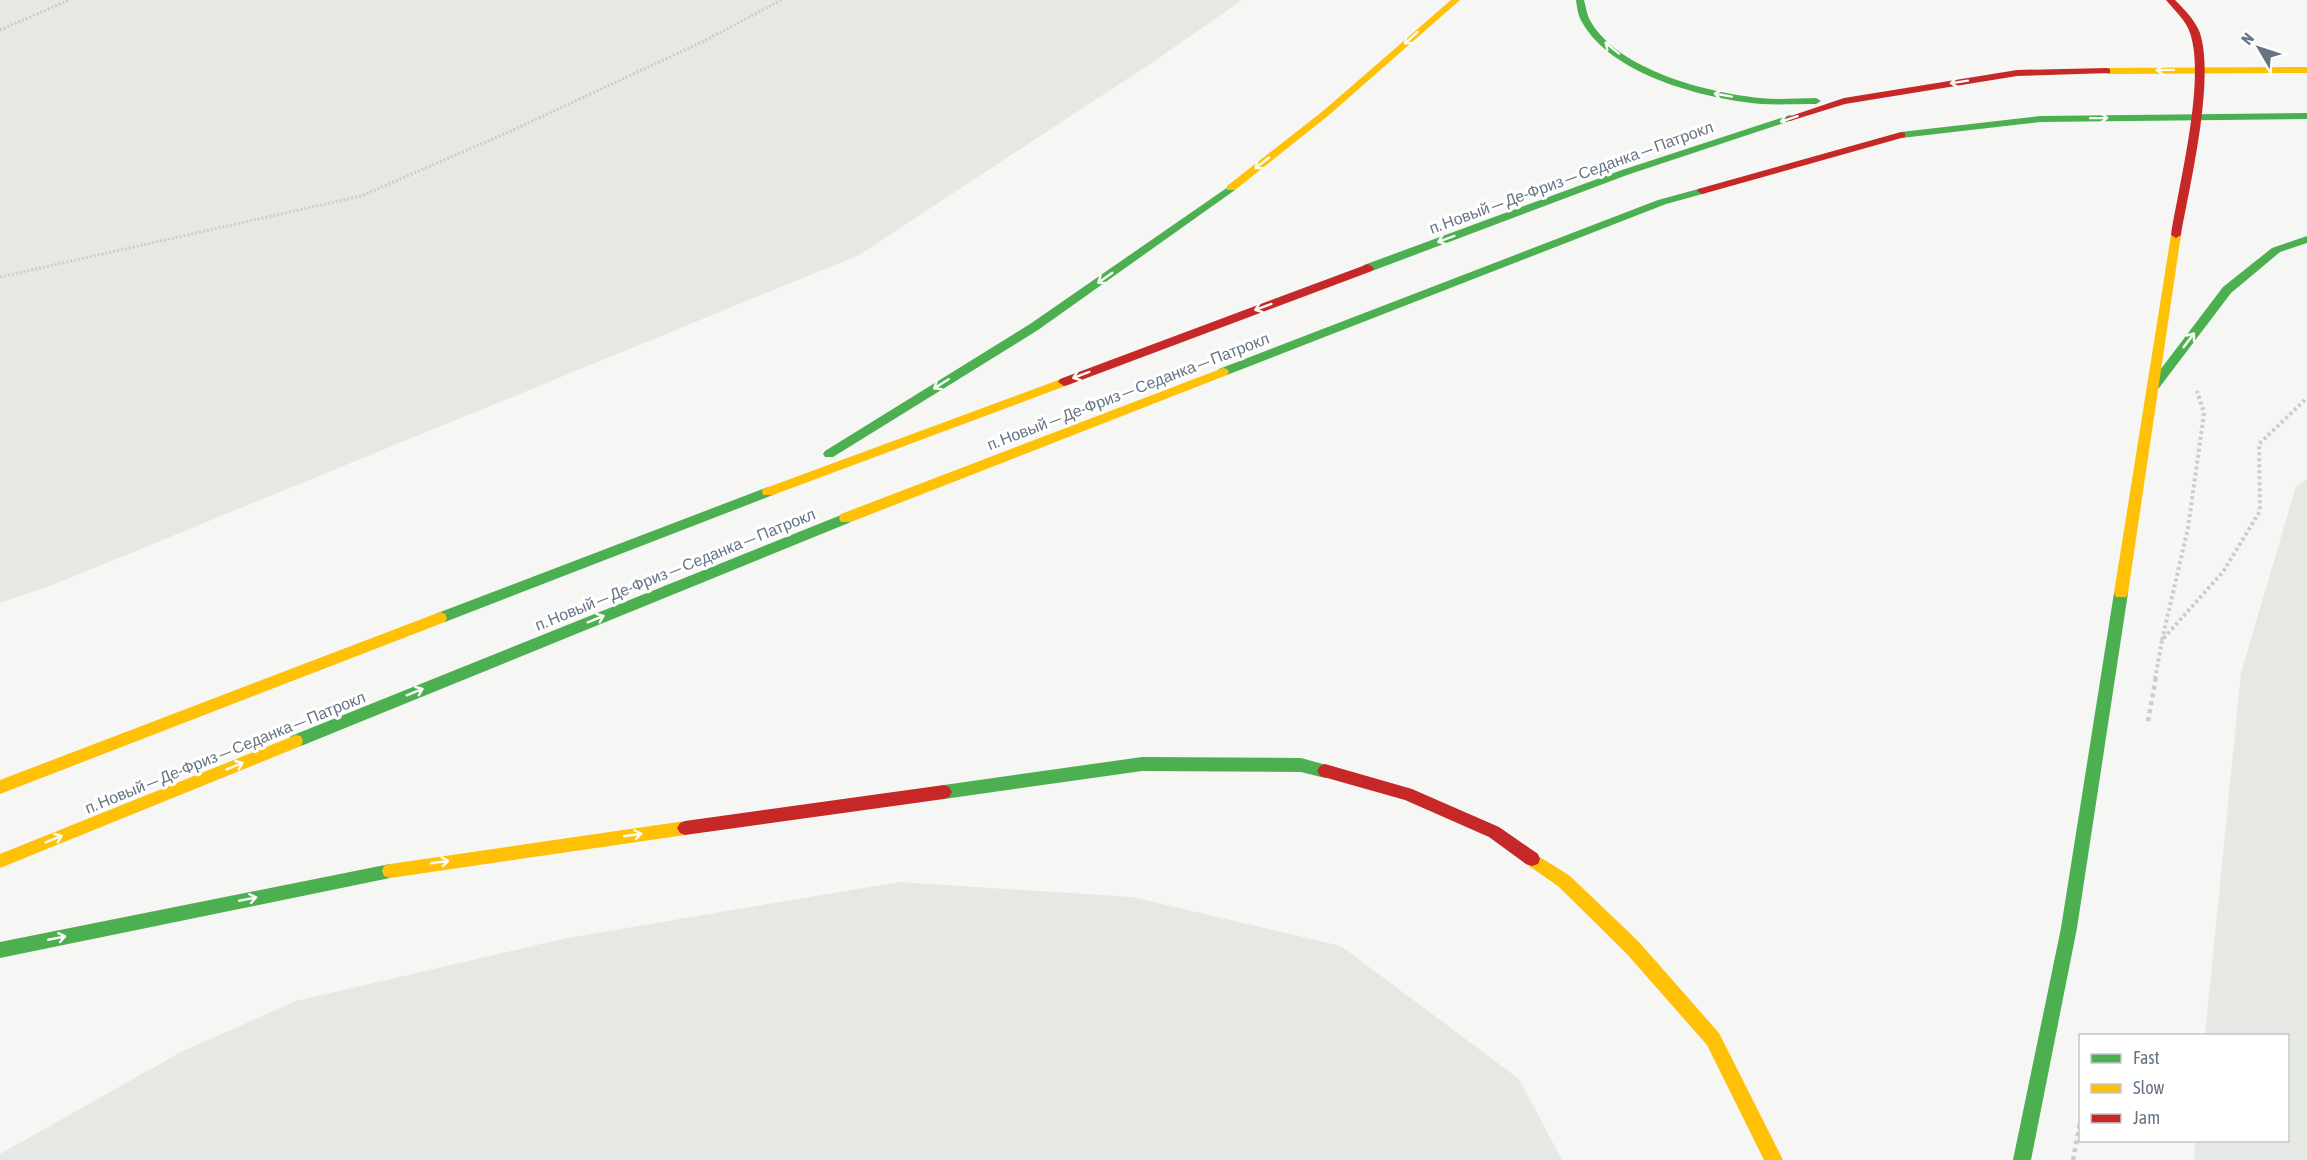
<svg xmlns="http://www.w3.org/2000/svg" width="2307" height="1160" font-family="'Asap Condensed',sans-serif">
  <rect width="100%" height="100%" fill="#f6f6f5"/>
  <!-- green -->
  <g fill="#e6e9e3">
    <path d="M 0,0 L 1242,0 L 1156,60 L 859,255 L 55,584 L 0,603 Z"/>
    <path d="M 2307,479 L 2307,1160 L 2194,1160 L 2195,1141 L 2288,1140 L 2288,1036 L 2205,1035 L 2241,673 L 2296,486 Z"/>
    <path d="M 899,882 L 1132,897 L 1341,946 L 1519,1079 L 1562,1160 L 0,1160 L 0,1154 L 181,1052 L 296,1001 L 567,938 Z"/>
  </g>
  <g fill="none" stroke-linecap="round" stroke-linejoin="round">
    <!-- path-far2 -->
    <g stroke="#cccccd" stroke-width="3" stroke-dasharray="2 2" stroke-linecap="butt">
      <path d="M 0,30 L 69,0"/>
      <path d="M 0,277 L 361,196 L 511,131 L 704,41 L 781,0"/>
    </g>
    <!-- path-far1 -->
    <g stroke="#cccccd" stroke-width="4" stroke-dasharray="3 3" stroke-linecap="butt">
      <path d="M 2162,640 L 2188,528 L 2204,413 L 2197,391"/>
      <path d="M 2155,679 L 2162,640 L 2223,572 L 2260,511 L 2259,444 L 2307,398"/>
    </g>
    <!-- path -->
    <g stroke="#cccccd" stroke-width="4.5" stroke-dasharray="4 4" stroke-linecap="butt">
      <path d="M 2148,721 L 2156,677"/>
      <path d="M 2073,1160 L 2080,1123"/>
    </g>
    <!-- fast -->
    <g fill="#4caf50" fill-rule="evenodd">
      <path d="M 1576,0 L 1584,0 C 1586,7 1587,16 1591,22 C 1619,70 1708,93 1760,98 C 1779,100 1797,98 1816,98 L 1821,101 L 1816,104 C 1798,104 1779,105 1761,104 C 1705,99 1611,75 1582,22 C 1578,16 1577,7 1576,0 Z"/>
      <path d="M 2307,113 L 2307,119 L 2040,122 L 1901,138 L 1896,135 L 1901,132 L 2040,116 Z"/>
      <path d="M 1790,115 L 1795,118 L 1793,120 L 1627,175 L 1372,271 L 1364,271 L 1362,268 L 1364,265 L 1619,171 Z"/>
      <path d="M 1231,185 L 1235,186 L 1235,190 L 1038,330 L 833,457 L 825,457 L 823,454 L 825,451 L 1030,324 Z"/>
      <path d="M 1702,188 L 1707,191 L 1706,193 L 1666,204 L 1227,375 L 1219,375 L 1217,372 L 1219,369 L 1658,200 Z"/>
      <path d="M 2307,236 L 2307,243 L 2280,252 L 2231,293 L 2159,388 L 2151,388 L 2149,385 L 2151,382 L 2223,287 L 2272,248 Z"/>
      <path d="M 768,487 L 774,492 L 773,495 L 445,622 L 435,622 L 433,618 L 435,614 Z"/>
      <path d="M 846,513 L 851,514 L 853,518 L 851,522 L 301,746 L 296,747 L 291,746 L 289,741 L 291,736 Z"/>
      <path d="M 2121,588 L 2126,589 L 2128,593 L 2077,928 L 2031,1160 L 2013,1160 L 2061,928 L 2114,593 L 2116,589 Z"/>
      <path d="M 1142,757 L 1301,758 L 1330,766 L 1333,771 L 1330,776 L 1325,778 L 1301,772 L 1142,771 L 944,799 L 939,797 L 936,792 L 939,787 L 944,785 Z"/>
      <path d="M 390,864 L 396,866 L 398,871 L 396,876 L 390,878 L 0,958 L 0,942 Z"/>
    </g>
    <!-- slow -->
    <g fill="#ffc107" fill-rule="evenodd">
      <path d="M 1451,0 L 1460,0 L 1329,115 L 1235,190 L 1227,190 L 1227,186 L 1323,111 Z"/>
      <path d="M 2307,67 L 2307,73 L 2107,74 L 2102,71 L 2107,68 Z"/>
      <path d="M 2176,232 L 2181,235 L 2128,593 L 2126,597 L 2116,597 L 2114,593 L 2171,235 Z"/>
      <path d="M 1223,368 L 1227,369 L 1229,372 L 1227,375 L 851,522 L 841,522 L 839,518 L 841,514 Z"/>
      <path d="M 1064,378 L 1070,382 L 1068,385 L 773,495 L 763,495 L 762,492 L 763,489 Z"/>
      <path d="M 440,612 L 445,614 L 447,618 L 445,622 L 0,794 L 0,780 Z"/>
      <path d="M 296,735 L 301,736 L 303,741 L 301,746 L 0,868 L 0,854 Z"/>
      <path d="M 685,821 L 690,823 L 693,828 L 690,833 L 685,835 L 390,878 L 384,876 L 382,871 L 384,866 L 390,864 Z"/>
      <path d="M 1532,852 L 1570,876 L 1638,941 L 1719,1033 L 1783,1160 L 1764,1160 L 1707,1045 L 1626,953 L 1558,886 L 1526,864 L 1524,859 L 1526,854 Z"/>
    </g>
    <!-- jam -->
    <g fill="#c62828" fill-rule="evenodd">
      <path d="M 2166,0 L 2175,0 C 2184,9 2195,20 2200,33 C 2215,81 2190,184 2181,235 L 2176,238 L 2171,235 C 2179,184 2206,80 2190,33 C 2186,20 2174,10 2166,0 Z"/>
      <path d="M 2107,68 L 2110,69 L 2110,73 L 2017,76 L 1845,104 L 1790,121 L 1785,118 L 1844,98 L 2017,70 Z"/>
      <path d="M 1901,132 L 1905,133 L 1905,137 L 1706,193 L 1702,194 L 1697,191 L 1698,189 Z"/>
      <path d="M 1368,264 L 1374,268 L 1372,271 L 1068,385 L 1064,386 L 1058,382 L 1060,379 Z"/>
      <path d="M 1325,764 L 1412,789 L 1499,827 L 1538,854 L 1540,859 L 1538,864 L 1532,866 L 1526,864 L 1489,837 L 1405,800 L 1320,776 L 1317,771 L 1320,766 Z"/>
      <path d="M 944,785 L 949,787 L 952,792 L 949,797 L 944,799 L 685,835 L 680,833 L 677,828 L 680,823 L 685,821 Z"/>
    </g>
  </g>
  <!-- one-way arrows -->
  <defs><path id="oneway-shaft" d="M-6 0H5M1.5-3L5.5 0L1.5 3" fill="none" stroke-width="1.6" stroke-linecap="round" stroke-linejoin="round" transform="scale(1.5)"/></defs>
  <g stroke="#f6fbf6">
    <use href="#oneway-shaft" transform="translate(1411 38) rotate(138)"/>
    <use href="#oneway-shaft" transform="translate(1612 48) rotate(-141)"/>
    <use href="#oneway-shaft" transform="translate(2165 70) rotate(179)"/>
    <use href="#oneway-shaft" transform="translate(1959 82) rotate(171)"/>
    <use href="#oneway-shaft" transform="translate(1723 95) rotate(-170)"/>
    <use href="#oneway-shaft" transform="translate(2099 118) rotate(-1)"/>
    <use href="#oneway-shaft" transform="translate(1789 119) rotate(162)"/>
    <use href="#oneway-shaft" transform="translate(1262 163) rotate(142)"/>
    <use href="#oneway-shaft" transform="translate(1446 239) rotate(160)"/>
    <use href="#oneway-shaft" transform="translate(1105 278) rotate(145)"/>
    <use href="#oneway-shaft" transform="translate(1263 307) rotate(160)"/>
    <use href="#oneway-shaft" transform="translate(2189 340) rotate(-53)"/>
    <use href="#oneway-shaft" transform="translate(1081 375) rotate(160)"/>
    <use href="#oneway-shaft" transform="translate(941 384) rotate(148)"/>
    <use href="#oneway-shaft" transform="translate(596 619) rotate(-22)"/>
    <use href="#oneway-shaft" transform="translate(415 692) rotate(-22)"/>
    <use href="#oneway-shaft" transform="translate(235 766) rotate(-22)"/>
    <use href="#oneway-shaft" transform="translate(633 835) rotate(-8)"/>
    <use href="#oneway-shaft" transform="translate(54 839) rotate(-22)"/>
    <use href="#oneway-shaft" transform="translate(440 862) rotate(-8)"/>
    <use href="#oneway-shaft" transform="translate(248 899) rotate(-11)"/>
    <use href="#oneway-shaft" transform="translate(57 938) rotate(-11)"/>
  </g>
  <g text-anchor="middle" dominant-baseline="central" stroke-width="6" stroke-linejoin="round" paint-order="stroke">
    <!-- street labels -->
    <g font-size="16" fill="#667585" stroke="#fff">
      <text transform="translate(1571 177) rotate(-20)">п. Новый — Де-Фриз — Седанка — Патрокл</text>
      <text transform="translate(1128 391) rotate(-21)">п. Новый — Де-Фриз — Седанка — Патрокл</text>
      <text transform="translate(675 569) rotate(-22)">п. Новый — Де-Фриз — Седанка — Патрокл</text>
      <text transform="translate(225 752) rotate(-22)">п. Новый — Де-Фриз — Седанка — Патрокл</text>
    </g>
  </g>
  <!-- legend -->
  <rect x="2079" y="1034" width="210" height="108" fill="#ffffff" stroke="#c2c8ce" stroke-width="1.5"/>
  <rect x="2091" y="1054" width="30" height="9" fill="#4caf50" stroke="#c2c8ce" stroke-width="1.5"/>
  <text x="2133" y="1064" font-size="18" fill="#667585">Fast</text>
  <rect x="2091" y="1084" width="30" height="9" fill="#ffc107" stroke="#c2c8ce" stroke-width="1.5"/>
  <text x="2133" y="1094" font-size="18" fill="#667585">Slow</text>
  <rect x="2091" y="1114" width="30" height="9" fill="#c62828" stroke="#c2c8ce" stroke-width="1.5"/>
  <text x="2133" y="1124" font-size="18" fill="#667585">Jam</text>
  <!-- north arrow -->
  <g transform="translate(2259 48) rotate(309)" stroke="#ffffff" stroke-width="4.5" paint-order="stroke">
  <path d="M0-4.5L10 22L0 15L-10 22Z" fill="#667585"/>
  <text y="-9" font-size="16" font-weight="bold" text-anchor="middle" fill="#667585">N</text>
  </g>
</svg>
